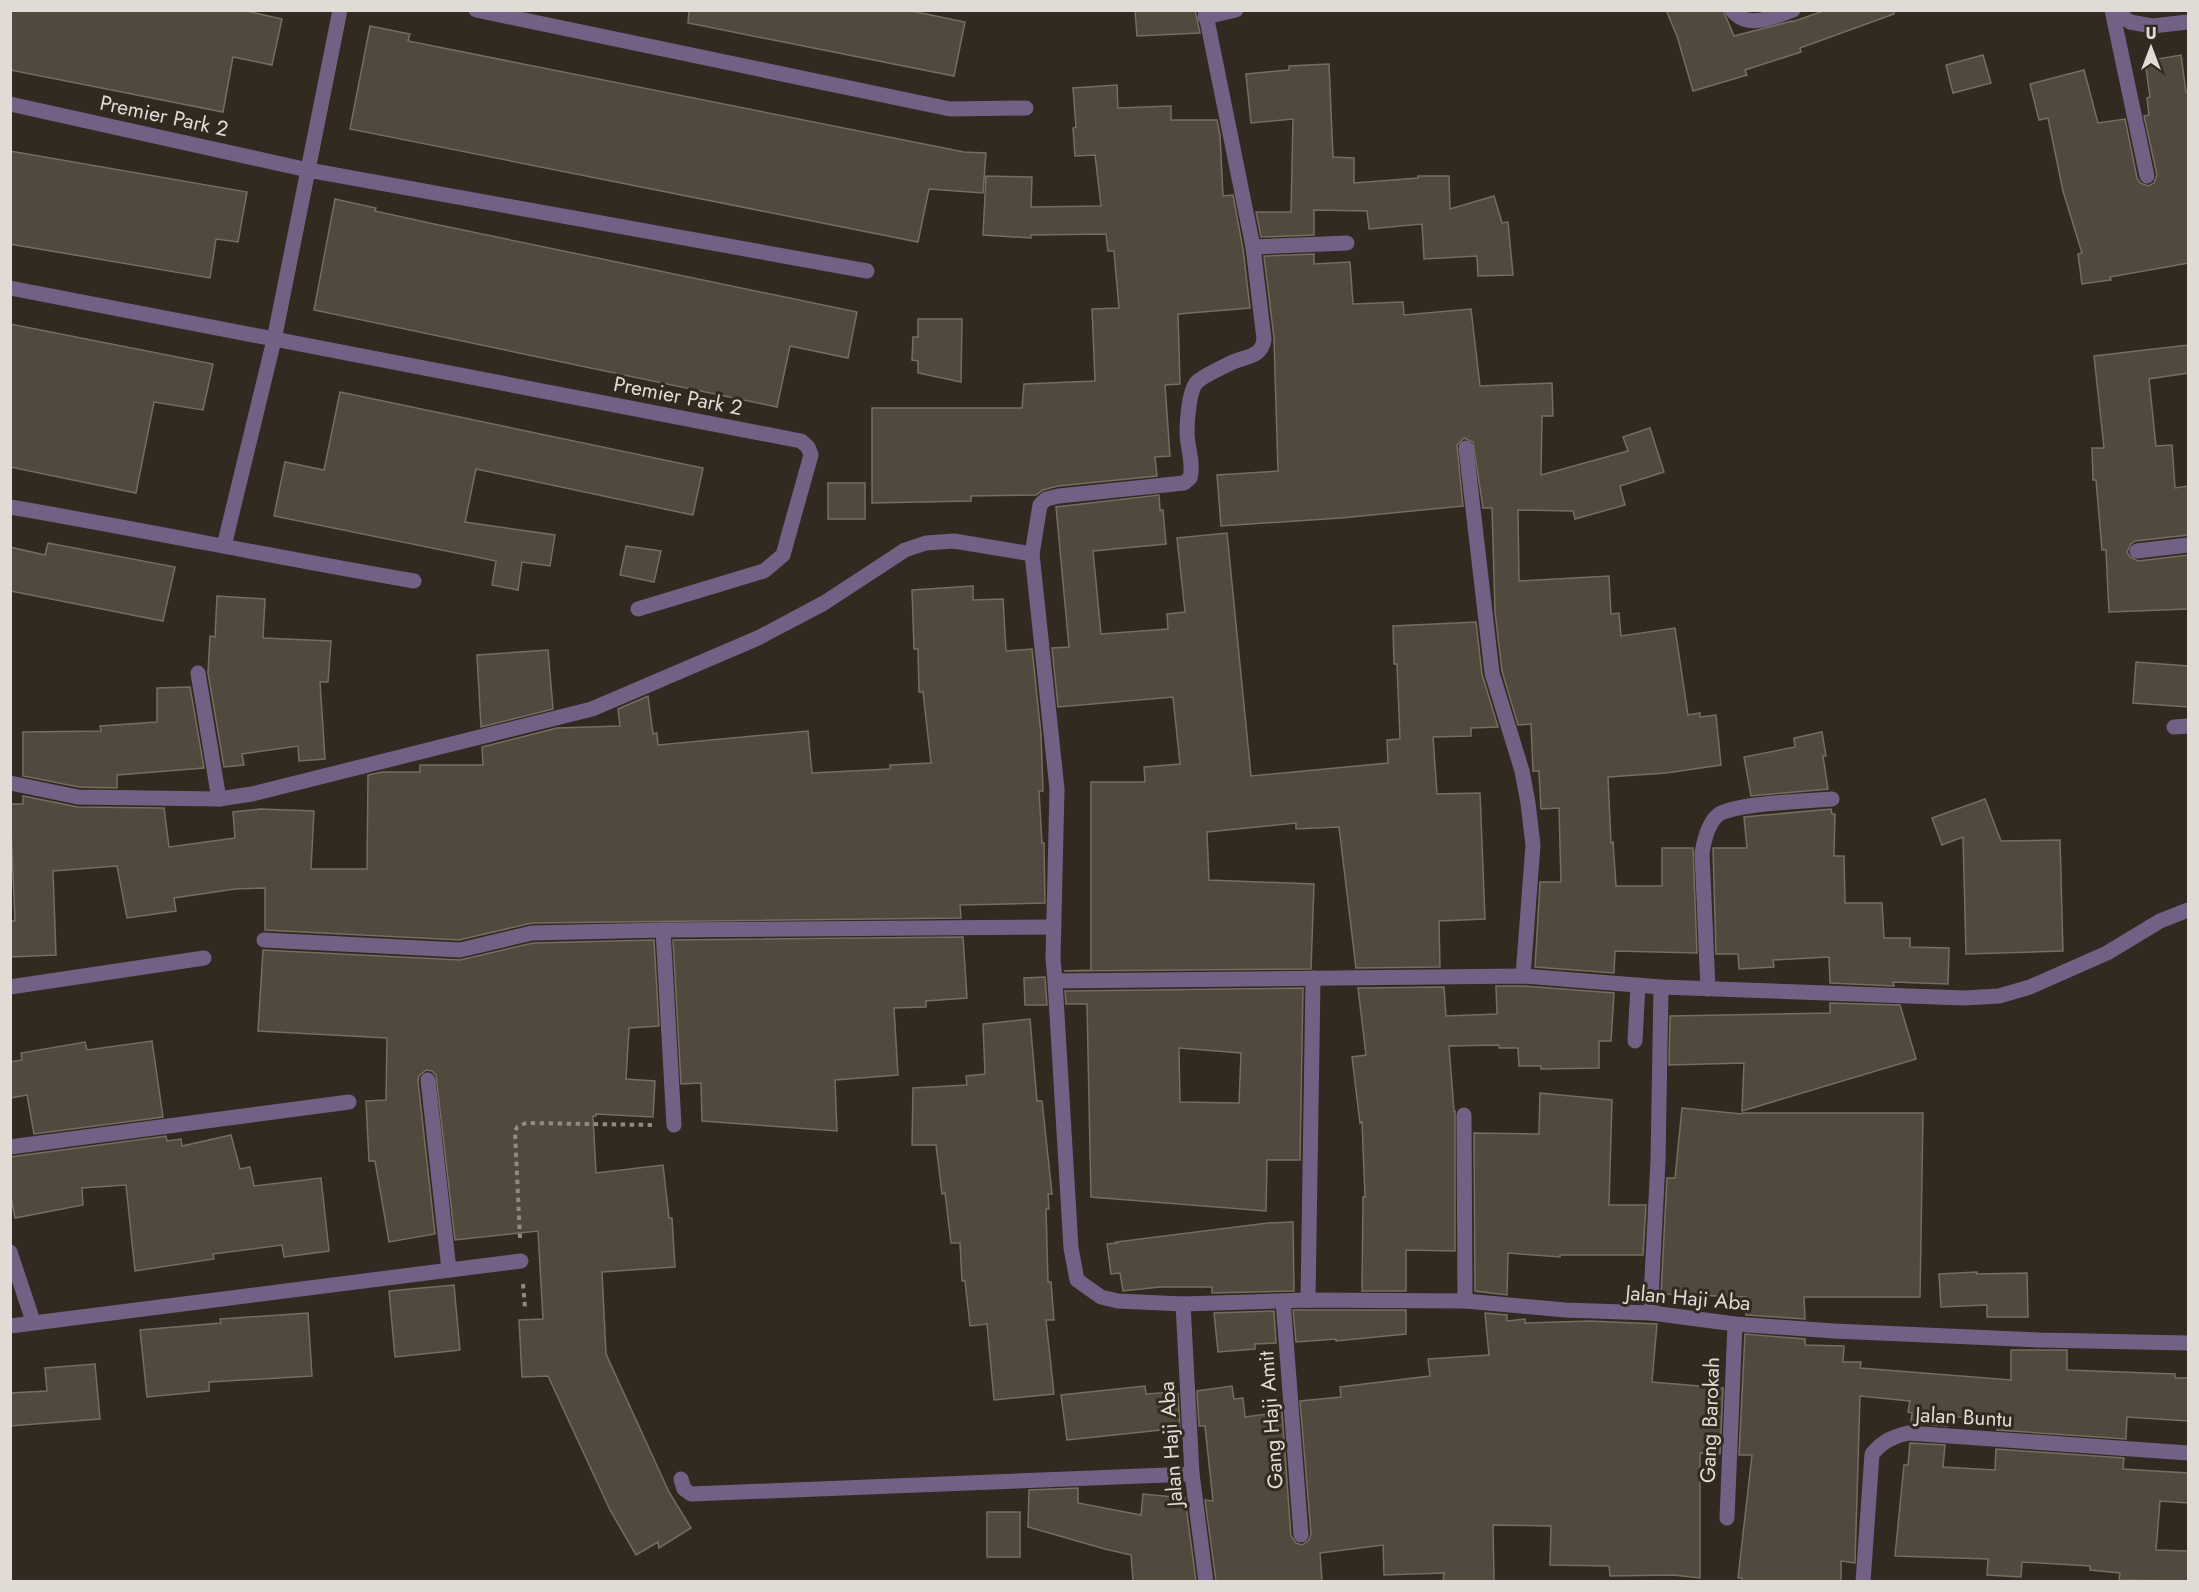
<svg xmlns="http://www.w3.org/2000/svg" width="2199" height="1592" font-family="Jost,sans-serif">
  <rect width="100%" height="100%" fill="#322a20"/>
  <!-- building -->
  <g fill="#51493e" stroke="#766d61" stroke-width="1.5" fill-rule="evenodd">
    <path d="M 10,10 L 241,10 L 282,19 L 272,65 L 233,57 L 223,112 L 10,70 Z"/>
    <path d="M 689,10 L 907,10 L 965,22 L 954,76 L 688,23 Z"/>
    <path d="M 1135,10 L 1195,10 L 1200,33 L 1137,36 Z"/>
    <path d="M 1666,10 L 1723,10 L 1734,36 L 1792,21 L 1792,22 L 1826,10 L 1894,10 L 1894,14 L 1800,48 L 1801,52 L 1745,70 L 1747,75 L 1693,91 L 1677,36 Z"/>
    <path d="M 370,26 L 410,34 L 408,41 L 964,152 L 986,153 L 983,193 L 929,189 L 918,242 L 350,129 Z"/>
    <path d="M 1983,55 L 1991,83 L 1953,93 L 1946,65 Z"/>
    <path d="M 2181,55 L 2186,92 L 2188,92 L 2188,263 L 2110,277 L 2111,280 L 2082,284 L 2078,254 L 2082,253 L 2063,191 L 2048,118 L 2039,120 L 2030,84 L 2084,70 L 2098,123 L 2125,119 L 2137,178 L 2140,183 L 2148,186 L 2154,183 L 2157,175 L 2144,116 L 2149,115 L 2147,98 L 2150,97 L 2145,61 Z"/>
    <path d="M 1329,64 L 1333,157 L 1354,158 L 1354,183 L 1418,178 L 1418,176 L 1449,176 L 1450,209 L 1494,196 L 1502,223 L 1508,222 L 1513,275 L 1478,276 L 1477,256 L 1424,259 L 1422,224 L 1369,229 L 1367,211 L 1314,210 L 1314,235 L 1261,237 L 1256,212 L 1291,212 L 1293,119 L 1251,123 L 1246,74 L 1289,70 L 1289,66 Z"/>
    <path d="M 1117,85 L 1118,108 L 1171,106 L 1171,120 L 1217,120 L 1220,135 L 1223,196 L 1233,195 L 1243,249 L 1250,308 L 1178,314 L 1180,384 L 1165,385 L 1170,456 L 1155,457 L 1157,476 L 1058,486 L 1043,490 L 1036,495 L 971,496 L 971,501 L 872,503 L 872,408 L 1022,408 L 1024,384 L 1095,381 L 1092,309 L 1119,308 L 1114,251 L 1108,251 L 1106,234 L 1031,235 L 1031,238 L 983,235 L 986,176 L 1032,177 L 1031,207 L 1101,206 L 1095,155 L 1075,156 L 1073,128 L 1076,127 L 1073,88 Z"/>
    <path d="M 10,151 L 247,192 L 238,242 L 216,239 L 210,278 L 10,244 Z"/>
    <path d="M 335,199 L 376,208 L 375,211 L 434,224 L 857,312 L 848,358 L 790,346 L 777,407 L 314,310 Z"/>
    <path d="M 1314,254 L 1314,264 L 1350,262 L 1353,304 L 1403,302 L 1404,315 L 1471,309 L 1480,386 L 1552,383 L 1553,416 L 1542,416 L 1541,475 L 1628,451 L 1623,437 L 1650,428 L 1664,472 L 1620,486 L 1625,505 L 1575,519 L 1573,511 L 1518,510 L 1519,581 L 1609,576 L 1611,614 L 1619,613 L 1621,636 L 1675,628 L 1688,715 L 1700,713 L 1700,717 L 1716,715 L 1721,765 L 1666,773 L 1608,777 L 1611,843 L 1613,842 L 1616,886 L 1662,886 L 1662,848 L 1693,848 L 1697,953 L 1615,951 L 1614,973 L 1535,967 L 1540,882 L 1561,882 L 1559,808 L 1541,809 L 1539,771 L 1533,771 L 1531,724 L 1518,725 L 1502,671 L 1495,612 L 1492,508 L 1483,508 L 1473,442 L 1464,438 L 1457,445 L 1463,506 L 1341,518 L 1221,526 L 1217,475 L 1278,471 L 1274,338 L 1264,256 Z"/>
    <path d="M 918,319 L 962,319 L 961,382 L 918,373 L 918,361 L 912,360 L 913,337 L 918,337 Z"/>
    <path d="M 10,324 L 213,364 L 203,410 L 154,402 L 136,493 L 10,467 Z"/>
    <path d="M 2188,345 L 2188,373 L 2149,379 L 2156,446 L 2172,445 L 2175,488 L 2188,486 L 2188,535 L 2135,541 L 2131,544 L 2127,552 L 2130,557 L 2138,561 L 2188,555 L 2188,609 L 2109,612 L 2106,550 L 2102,550 L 2096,480 L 2093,480 L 2092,448 L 2104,448 L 2094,356 Z"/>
    <path d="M 340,392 L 703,468 L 693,515 L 476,469 L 465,522 L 555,535 L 550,566 L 522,562 L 518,590 L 492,585 L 496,561 L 274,516 L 285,462 L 324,470 Z"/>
    <rect x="828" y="483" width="37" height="36"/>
    <path d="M 1159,495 L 1160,510 L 1163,510 L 1166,544 L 1093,551 L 1101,634 L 1168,629 L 1167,614 L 1185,612 L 1177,538 L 1227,533 L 1251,776 L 1388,763 L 1387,740 L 1400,739 L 1397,664 L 1394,664 L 1393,626 L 1476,622 L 1482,674 L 1498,727 L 1471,728 L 1471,736 L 1433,737 L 1437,794 L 1480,793 L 1485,919 L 1439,921 L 1440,967 L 1356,968 L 1339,827 L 1296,829 L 1296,823 L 1207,832 L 1209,880 L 1314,884 L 1311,969 L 1064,971 L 1091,970 L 1091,782 L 1145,782 L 1144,767 L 1180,764 L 1173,697 L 1058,707 L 1052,648 L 1069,647 L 1056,507 Z"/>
    <path d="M 48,543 L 175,567 L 163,621 L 10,591 L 10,547 L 45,555 Z"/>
    <path d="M 626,546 L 661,551 L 654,582 L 620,575 Z"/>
    <path d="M 973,586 L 973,600 L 1003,599 L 1006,651 L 1032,649 L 1041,734 L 1043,791 L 1039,791 L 1042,843 L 1044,843 L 1045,903 L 960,905 L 961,918 L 532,923 L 459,940 L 265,930 L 265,888 L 235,889 L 174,898 L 176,911 L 127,918 L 117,866 L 53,871 L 56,955 L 10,957 L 10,921 L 15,921 L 10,804 L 23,804 L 23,796 L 78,807 L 164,808 L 169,847 L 235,838 L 233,812 L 260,809 L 314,811 L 311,869 L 367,869 L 368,775 L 382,772 L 420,772 L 420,765 L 483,765 L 482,747 L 557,728 L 620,726 L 618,709 L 648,696 L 653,734 L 657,733 L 658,745 L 808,731 L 812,773 L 890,769 L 890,765 L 931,763 L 923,692 L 919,692 L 918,649 L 914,649 L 912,590 Z"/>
    <path d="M 217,596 L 265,599 L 263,638 L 331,641 L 328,682 L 320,682 L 325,759 L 299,761 L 298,746 L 242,754 L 244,765 L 224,767 L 208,673 L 210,636 L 215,637 Z"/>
    <path d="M 548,650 L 553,709 L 481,727 L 477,655 Z"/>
    <path d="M 2136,662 L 2188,666 L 2188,707 L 2133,703 Z"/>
    <path d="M 190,687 L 204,768 L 117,775 L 117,788 L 79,787 L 23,776 L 23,732 L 101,731 L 100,726 L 157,722 L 157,688 Z"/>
    <path d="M 1822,732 L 1826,756 L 1823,756 L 1828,789 L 1751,796 L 1744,757 L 1795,747 L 1794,738 Z"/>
    <path d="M 1985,799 L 2001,841 L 2060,840 L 2063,951 L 1966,954 L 1963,837 L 1942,845 L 1932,818 Z"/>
    <path d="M 1831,809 L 1832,814 L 1835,814 L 1834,856 L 1844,856 L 1845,903 L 1882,903 L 1884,938 L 1910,938 L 1910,947 L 1949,948 L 1948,984 L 1893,982 L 1894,986 L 1830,983 L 1829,957 L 1773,960 L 1774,967 L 1739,969 L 1738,954 L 1716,954 L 1713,848 L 1747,848 L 1744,817 Z"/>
    <path d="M 963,937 L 967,998 L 926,1001 L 926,1007 L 894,1008 L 898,1075 L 835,1080 L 837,1131 L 702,1121 L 701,1083 L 681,1084 L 673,940 Z"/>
    <path d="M 654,940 L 659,1026 L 629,1028 L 626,1079 L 655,1081 L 653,1117 L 596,1114 L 596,1116 L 593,1116 L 596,1173 L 663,1165 L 669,1218 L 672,1218 L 675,1267 L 602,1272 L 606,1354 L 669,1492 L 691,1528 L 659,1548 L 658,1542 L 636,1555 L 610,1510 L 548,1376 L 522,1377 L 519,1320 L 543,1319 L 538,1231 L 455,1240 L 436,1075 L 432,1071 L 426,1070 L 419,1076 L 418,1081 L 435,1234 L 389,1242 L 375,1161 L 369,1161 L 366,1101 L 386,1100 L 387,1038 L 258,1031 L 263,950 L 460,960 L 533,943 Z"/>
    <path d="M 1045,977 L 1047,1005 L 1025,1005 L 1024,978 Z"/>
    <path d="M 1496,986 L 1523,986 L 1614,993 L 1611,1041 L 1599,1041 L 1599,1068 L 1541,1069 L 1541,1066 L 1519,1066 L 1518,1048 L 1499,1048 L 1499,1045 L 1449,1046 L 1454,1111 L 1455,1111 L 1455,1251 L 1406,1250 L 1406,1291 L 1362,1291 L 1363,1197 L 1365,1197 L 1362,1122 L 1360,1123 L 1352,1057 L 1366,1055 L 1358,988 L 1444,987 L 1446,1016 L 1497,1014 Z"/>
    <path d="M 1303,988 L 1300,1160 L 1267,1160 L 1266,1211 L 1091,1197 L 1087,1004 L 1066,1004 L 1065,991 ZM 1179,1048 L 1241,1053 L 1239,1103 L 1180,1102 Z"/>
    <path d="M 1830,1003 L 1900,1005 L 1916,1059 L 1742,1111 L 1744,1063 L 1669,1065 L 1670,1016 L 1830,1013 Z"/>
    <path d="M 1030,1019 L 1037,1101 L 1042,1101 L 1052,1194 L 1048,1194 L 1049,1209 L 1046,1209 L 1048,1282 L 1051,1282 L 1054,1320 L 1046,1320 L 1054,1394 L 994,1400 L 987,1324 L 970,1326 L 965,1281 L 962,1281 L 960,1243 L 951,1243 L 945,1193 L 942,1194 L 936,1145 L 912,1145 L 913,1088 L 967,1085 L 966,1076 L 985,1074 L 983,1024 Z"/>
    <path d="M 152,1041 L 163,1117 L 34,1134 L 27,1095 L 10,1098 L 10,1062 L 22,1060 L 21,1053 L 85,1042 L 87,1050 Z"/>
    <path d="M 1540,1093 L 1612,1100 L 1609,1205 L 1646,1205 L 1643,1255 L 1560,1255 L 1560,1257 L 1508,1253 L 1507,1295 L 1475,1291 L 1474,1133 L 1539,1134 Z"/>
    <path d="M 1682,1108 L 1742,1114 L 1742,1113 L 1923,1113 L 1920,1297 L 1804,1297 L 1805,1319 L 1746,1315 L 1746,1297 L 1661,1294 L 1667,1178 L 1675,1178 Z"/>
    <path d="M 231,1135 L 240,1169 L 250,1167 L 254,1186 L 321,1178 L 329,1251 L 284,1257 L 282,1245 L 213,1254 L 214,1259 L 135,1271 L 126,1185 L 82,1188 L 83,1205 L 15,1218 L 10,1191 L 10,1157 L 166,1136 L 167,1141 L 181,1139 L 182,1146 Z"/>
    <path d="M 1293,1222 L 1294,1291 L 1212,1293 L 1212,1287 L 1160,1287 L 1123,1291 L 1120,1273 L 1111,1274 L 1107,1244 L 1117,1243 L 1116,1242 L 1268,1223 Z"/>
    <path d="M 1977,1272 L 1977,1274 L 2027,1273 L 2028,1317 L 1987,1317 L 1987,1305 L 1941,1307 L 1939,1274 Z"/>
    <path d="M 454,1285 L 460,1350 L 395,1357 L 389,1291 Z"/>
    <path d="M 1293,1310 L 1406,1310 L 1406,1334 L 1336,1341 L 1336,1339 L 1296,1342 Z"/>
    <path d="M 1274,1311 L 1276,1343 L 1255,1344 L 1255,1349 L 1218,1352 L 1214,1313 Z"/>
    <path d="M 308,1313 L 312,1376 L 209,1382 L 209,1391 L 147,1397 L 140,1330 L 221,1323 L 220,1319 Z"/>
    <path d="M 1485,1313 L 1507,1315 L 1507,1321 L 1525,1319 L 1525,1323 L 1590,1321 L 1657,1324 L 1652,1382 L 1723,1388 L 1720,1454 L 1700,1453 L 1700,1578 L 1673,1575 L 1610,1576 L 1609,1566 L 1550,1565 L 1551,1526 L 1493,1525 L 1494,1581 L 1443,1581 L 1444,1573 L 1384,1575 L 1383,1545 L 1320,1553 L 1322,1581 L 1216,1581 L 1205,1500 L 1213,1501 L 1205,1426 L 1199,1426 L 1197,1391 L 1232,1386 L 1234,1399 L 1243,1398 L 1245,1417 L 1282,1412 L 1291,1536 L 1296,1543 L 1302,1545 L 1309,1540 L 1311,1534 L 1300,1401 L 1341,1397 L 1340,1387 L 1430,1376 L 1428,1359 L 1489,1355 Z"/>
    <path d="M 1745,1334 L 1805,1339 L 1805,1345 L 1844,1346 L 1843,1362 L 1861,1362 L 1860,1368 L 2011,1380 L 2011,1350 L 2067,1350 L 2067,1370 L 2175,1374 L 2175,1378 L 2188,1378 L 2188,1421 L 2127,1417 L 2126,1439 L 1997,1430 L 1998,1420 L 1947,1416 L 1947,1426 L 1911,1423 L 1912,1413 L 1908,1412 L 1910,1401 L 1860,1396 L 1855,1563 L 1841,1561 L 1841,1581 L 1742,1581 L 1742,1578 L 1738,1578 L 1752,1455 L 1739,1455 Z"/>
    <path d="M 95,1364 L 100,1419 L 10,1426 L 10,1393 L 47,1391 L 45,1368 Z"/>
    <path d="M 1145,1386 L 1146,1394 L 1173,1392 L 1173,1395 L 1178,1394 L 1180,1428 L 1067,1440 L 1061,1395 Z"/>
    <path d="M 1910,1443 L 1945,1445 L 1943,1467 L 1995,1470 L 1996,1449 L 2124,1458 L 2123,1469 L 2188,1473 L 2188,1503 L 2160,1501 L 2156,1550 L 2188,1551 L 2188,1581 L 2119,1580 L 2120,1573 L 2090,1570 L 2090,1566 L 2022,1562 L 2021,1577 L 1987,1575 L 1988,1559 L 1895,1556 L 1904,1465 L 1908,1465 Z"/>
    <path d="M 1078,1488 L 1078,1503 L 1141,1515 L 1143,1494 L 1185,1498 L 1196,1581 L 1133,1581 L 1131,1555 L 1105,1549 L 1028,1527 L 1029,1490 Z"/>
    <rect x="987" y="1512" width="33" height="45"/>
  </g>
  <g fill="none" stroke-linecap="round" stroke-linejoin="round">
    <!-- path -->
    <g stroke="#918a83" stroke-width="4" stroke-dasharray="4.5 4.5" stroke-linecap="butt">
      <path d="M 520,1238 L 515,1132 L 517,1127 L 526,1123 L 652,1125"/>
      <path d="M 523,1284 L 525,1308"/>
    </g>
    <!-- minor -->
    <g stroke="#736185" stroke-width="15">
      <path d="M 476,10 L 950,109 L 1026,108"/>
      <path d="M 1205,10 L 1253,247 L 1264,339 C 1262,357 1247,356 1233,362 C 1225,366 1203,376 1197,382 C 1189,390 1187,421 1187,432 C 1187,448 1194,462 1190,478 L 1184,483 L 1059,496 L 1046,499 L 1040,505 L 1032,554 L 1057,789 L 1053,958 L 1055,981 L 1523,976 L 1661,987 L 1964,998 L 1999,996 L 2030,987 L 2107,953 L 2160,921 L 2188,910"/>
      <path d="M 1732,10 C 1747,30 1773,17 1793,10"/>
      <path d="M 2112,10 L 2147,176"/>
      <path d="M 2115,10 L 2130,22 L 2152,26 L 2188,22"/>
      <path d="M 1205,17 L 1236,10"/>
      <path d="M 10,104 L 308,170 L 867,271"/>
      <path d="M 1253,247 L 1347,243"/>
      <path d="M 10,288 L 801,441 L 808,447 L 811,455 L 783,555 L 764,571 L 638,609"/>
      <path d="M 1466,448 L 1492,673 L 1522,771 L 1528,803 L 1533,845 L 1523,976"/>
      <path d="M 10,507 C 145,530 279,558 414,581"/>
      <path d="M 224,546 L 274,340 L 340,10"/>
      <path d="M 2137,551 L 2188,545"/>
      <path d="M 198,673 L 219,799"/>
      <path d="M 2174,727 L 2188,726"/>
      <path d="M 10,783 L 78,797 L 219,799 L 252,794 L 592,709 L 758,638 L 824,603 L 905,550 L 926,543 L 954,541 L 1032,554"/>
      <path d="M 663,930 L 674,1125"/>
      <path d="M 264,940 L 460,950 L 532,933 L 663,930 L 1054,927"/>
      <path d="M 1055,981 L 1071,1248 L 1077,1280 L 1101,1297 L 1118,1301 L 1183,1304 L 1308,1300 L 1465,1301 L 1565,1310 L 1652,1313 L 1735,1324 L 1834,1331 L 2039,1340 L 2188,1343"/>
      <path d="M 10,987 L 204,958"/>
      <path d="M 1708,989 L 1702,853 C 1704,841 1708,823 1718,815 C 1733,803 1809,801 1832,799"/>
      <path d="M 1635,1041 L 1638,985"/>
      <path d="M 428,1080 L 449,1270"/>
      <path d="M 1464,1115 L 1465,1301"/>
      <path d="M 10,1147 L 349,1102"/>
      <path d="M 10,1252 L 33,1321"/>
      <path d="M 1308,1300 L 1313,978"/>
      <path d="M 1283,1301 L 1301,1535"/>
      <path d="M 1183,1304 L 1192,1474 L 1206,1582"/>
      <path d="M 1652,1313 L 1651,1298 L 1658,1161 L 1661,987"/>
      <path d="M 10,1326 L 521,1261"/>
      <path d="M 681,1479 L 684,1489 L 691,1494 L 1192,1474"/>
      <path d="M 1727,1518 L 1735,1324"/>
      <path d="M 1863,1582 L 1872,1454 C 1883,1441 1892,1437 1908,1433 L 2188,1453"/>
    </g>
  </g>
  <g text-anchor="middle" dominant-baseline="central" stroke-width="6" stroke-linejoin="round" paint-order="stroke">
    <!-- street labels -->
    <g font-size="21" fill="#e1dbd5" stroke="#322a20">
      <text transform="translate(164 116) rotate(12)">Premier Park 2</text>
      <text transform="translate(678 396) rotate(11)">Premier Park 2</text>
      <text transform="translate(1688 1298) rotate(5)">Jalan Haji Aba</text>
      <text transform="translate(1964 1417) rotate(3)">Jalan Buntu</text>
      <text transform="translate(1271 1420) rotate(-94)">Gang Haji Amit</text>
      <text transform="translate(1710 1420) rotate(-88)">Gang Barokah</text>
      <text transform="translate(1171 1444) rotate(-94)">Jalan Haji Aba</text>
    </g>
  </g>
  <!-- border -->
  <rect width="2199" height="1592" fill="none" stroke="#e1dbd5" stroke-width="24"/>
  <!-- north arrow -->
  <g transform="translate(2151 48)" stroke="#322a20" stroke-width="4.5" paint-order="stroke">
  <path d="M0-4.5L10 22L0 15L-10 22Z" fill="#e1dbd5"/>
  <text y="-9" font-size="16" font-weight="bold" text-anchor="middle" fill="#e1dbd5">U</text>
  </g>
</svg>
